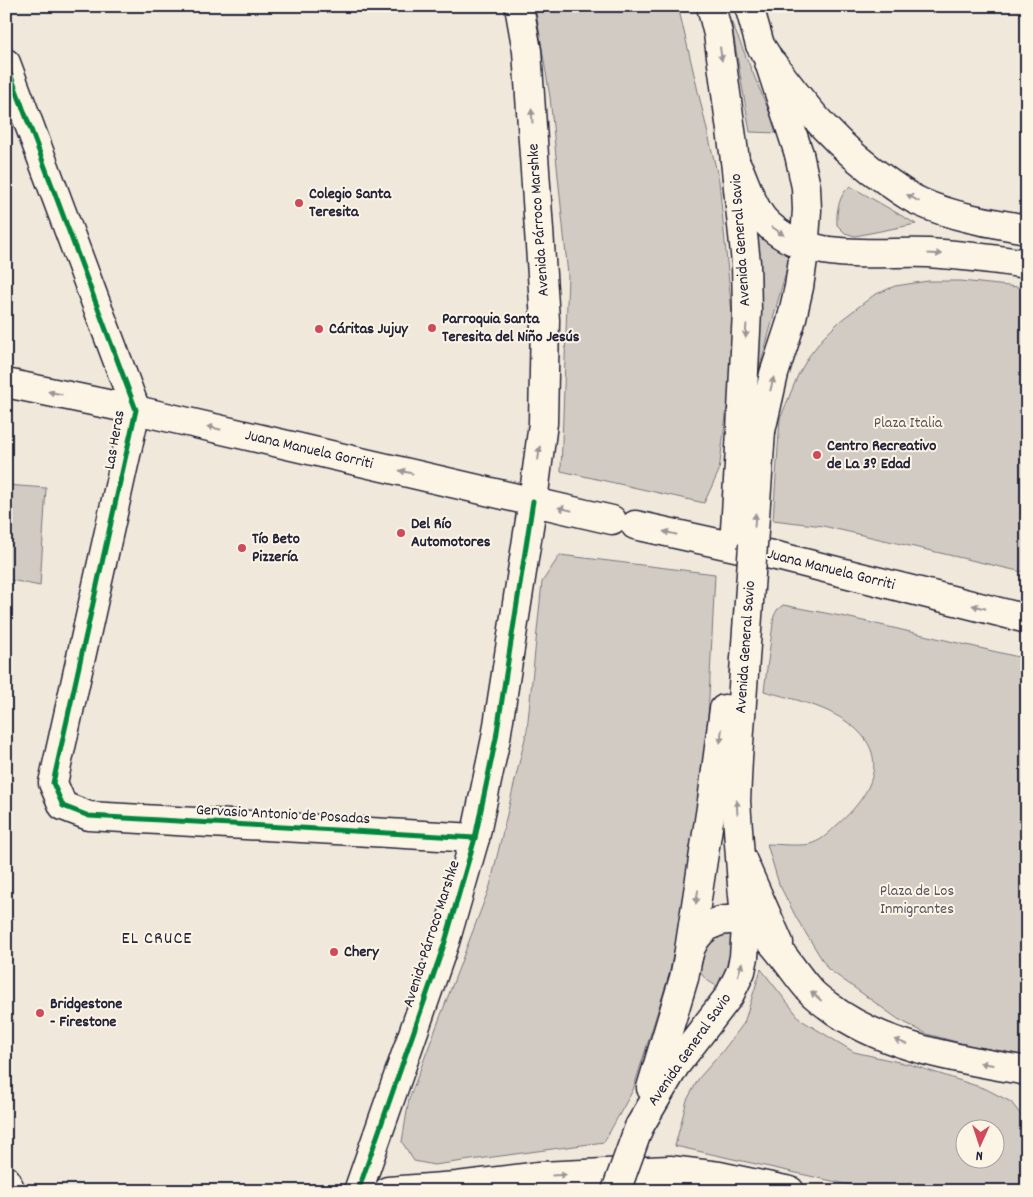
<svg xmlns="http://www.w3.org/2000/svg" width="1033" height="1197" font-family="Dekko,sans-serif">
  <rect width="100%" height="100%" fill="#efe8db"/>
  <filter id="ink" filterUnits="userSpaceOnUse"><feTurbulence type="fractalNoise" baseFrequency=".02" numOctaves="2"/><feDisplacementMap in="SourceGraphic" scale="10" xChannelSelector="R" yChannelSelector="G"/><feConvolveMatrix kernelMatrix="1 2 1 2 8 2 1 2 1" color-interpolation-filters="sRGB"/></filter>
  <g filter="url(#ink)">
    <!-- green -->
    <g fill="#d1cbc3" stroke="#7a767f" fill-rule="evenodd">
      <path d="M 535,6 L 678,6 L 719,181 L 735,344 L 719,471 L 704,503 L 561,471 L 568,275 L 550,97 Z"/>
      <path d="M 731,21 L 778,133 L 750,132 Z"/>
      <path d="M 850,186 L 916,224 L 855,236 L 845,233 L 837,225 C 836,211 839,195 850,186 Z"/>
      <path d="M 755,230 L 790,257 L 758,373 Z"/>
      <path d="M 928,281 L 961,281 L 1027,288 L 1027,573 L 823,526 L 773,520 L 780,419 L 798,375 L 809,356 L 823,338 L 840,321 L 874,295 L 895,286 Z"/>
      <path d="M 6,485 L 46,488 L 40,586 L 6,579 Z"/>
      <path d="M 560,555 L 715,574 L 705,780 L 675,956 L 633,1090 L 604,1142 L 434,1165 L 414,1161 L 402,1142 L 409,1099 L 490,886 L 527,730 L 542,582 Z"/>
      <path d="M 783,605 L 846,617 L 1027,659 L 1027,1056 L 968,1045 L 927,1034 L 898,1019 L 828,969 L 797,919 L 779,884 L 767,844 C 777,844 805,847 813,843 C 822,840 830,832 837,825 C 864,802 890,766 861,734 C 837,708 796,700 764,691 L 774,616 L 777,610 Z"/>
      <path d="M 732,929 L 731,961 L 719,987 C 693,975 699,965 702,941 Z"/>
      <path d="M 761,969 L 801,1020 L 854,1052 L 912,1065 L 986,1089 L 1011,1102 L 1027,1123 L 1027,1142 L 1019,1191 L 877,1191 L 675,1146 L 687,1100 L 699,1078 L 722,1052 L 744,1023 ZM 966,1130 L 996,1130 L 996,1160 L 966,1160 Z"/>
    </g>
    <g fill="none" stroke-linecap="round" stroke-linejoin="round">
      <defs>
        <g id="minor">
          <path d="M 6,63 L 136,410 L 53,783 L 63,806 L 89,816 L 475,838"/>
          <path d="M 772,63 C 808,111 837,147 888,182 C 898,189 908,197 920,202 C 953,217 991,223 1027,229"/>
          <path d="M 739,169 C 746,185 752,206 764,220 C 804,264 875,251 928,253 C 961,255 994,259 1027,264"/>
        </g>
        <g id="secondary">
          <path d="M 6,383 L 136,410 L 612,520"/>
          <path d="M 635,525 L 781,557 L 1027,619"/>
          <path d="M 742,859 L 779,943"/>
          <path d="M 688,957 C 694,930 717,914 745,922 C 767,928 792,970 807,987 C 812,994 820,1000 827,1005 C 882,1048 960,1059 1027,1071"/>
          <path d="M 6,1180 L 11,1191"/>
          <path d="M 358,1191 L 445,942 L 475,838 L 496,738 L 533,501 L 543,423 L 545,320 L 527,51 L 519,6"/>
          <path d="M 388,1191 L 457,1186 L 540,1176 L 670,1170 L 719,1176 L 790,1191"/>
        </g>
        <g id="primary">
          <path d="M 735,160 L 746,263 L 747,311 L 741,431"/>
          <path d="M 761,431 L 774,374 L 791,322 L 799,287 L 804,252 L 807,210 L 806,187 L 799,154"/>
          <path d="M 651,1088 L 684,978 L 688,957 L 712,801 L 724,709"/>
          <path d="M 639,1127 L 675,1066 L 729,996 L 741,971 L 744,957 L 746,927 L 742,885 L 736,801 L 738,758 L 744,673"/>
        </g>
        <g id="motorway">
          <path d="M 711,6 L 718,34 L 735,160"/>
          <path d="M 749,6 L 760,45 L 767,56 L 799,154"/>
        </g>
      </defs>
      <!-- minor casing -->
      <use href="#minor" stroke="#22223b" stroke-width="31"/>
      <!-- secondary casing -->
      <use href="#secondary" stroke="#22223b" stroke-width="31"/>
      <!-- primary casing -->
      <use href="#primary" stroke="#22223b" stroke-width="31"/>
      <!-- motorway casing -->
      <use href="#motorway" stroke="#22223b" stroke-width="31"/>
      <!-- minor -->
      <use href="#minor" stroke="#fcf5e5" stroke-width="28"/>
      <!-- secondary -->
      <use href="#secondary" stroke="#fcf5e5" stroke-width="28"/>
      <!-- primary -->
      <use href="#primary" stroke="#fcf5e5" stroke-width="28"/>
      <!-- motorway -->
      <use href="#motorway" stroke="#fcf5e5" stroke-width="28"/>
      <defs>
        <g id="primary-bridge">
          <path d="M 735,530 L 741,431"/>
          <path d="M 744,673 L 761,431"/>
          <path d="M 616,1191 L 639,1127"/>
        </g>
      </defs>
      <!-- primary-bridge casing -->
      <use href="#primary-bridge" stroke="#22223b" stroke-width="31" stroke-linecap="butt"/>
      <!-- primary-bridge -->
      <use href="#primary-bridge" stroke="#fcf5e5" stroke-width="28"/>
      <defs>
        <g id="cycleway">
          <path d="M 6,63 L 136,410 L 53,783 L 63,806 L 89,816 L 475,838"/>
          <path d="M 358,1191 L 445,942 L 475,838 L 496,738 L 533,501"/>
        </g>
      </defs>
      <!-- cycleway casing -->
      <use href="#cycleway" stroke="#fcf5e5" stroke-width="8"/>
      <!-- cycleway -->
      <use href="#cycleway" stroke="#00873e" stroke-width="5"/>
    </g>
    <!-- one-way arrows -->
    <defs><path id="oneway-solid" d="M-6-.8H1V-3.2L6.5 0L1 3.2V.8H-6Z" transform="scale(1.25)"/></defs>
    <g fill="#9a9698">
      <use href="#oneway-solid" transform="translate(721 54) rotate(82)"/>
      <use href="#oneway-solid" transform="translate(532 116) rotate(-94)"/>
      <use href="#oneway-solid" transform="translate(913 198) rotate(-150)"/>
      <use href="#oneway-solid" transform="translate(778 231) rotate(35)"/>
      <use href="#oneway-solid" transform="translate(935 254) rotate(4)"/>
      <use href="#oneway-solid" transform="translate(746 331) rotate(93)"/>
      <use href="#oneway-solid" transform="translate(772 384) rotate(-76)"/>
      <use href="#oneway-solid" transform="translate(55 393) rotate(-168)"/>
      <use href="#oneway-solid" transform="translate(214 428) rotate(-167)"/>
      <use href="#oneway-solid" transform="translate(539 453) rotate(-83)"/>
      <use href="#oneway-solid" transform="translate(406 472) rotate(-167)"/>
      <use href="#oneway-solid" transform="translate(565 509) rotate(-167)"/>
      <use href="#oneway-solid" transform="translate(755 520) rotate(-86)"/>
      <use href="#oneway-solid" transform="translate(670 533) rotate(-167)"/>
      <use href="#oneway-solid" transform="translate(979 607) rotate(-166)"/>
      <use href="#oneway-solid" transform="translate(721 736) rotate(97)"/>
      <use href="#oneway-solid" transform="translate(737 807) rotate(-93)"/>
      <use href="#oneway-solid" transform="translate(697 897) rotate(99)"/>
      <use href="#oneway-solid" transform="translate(740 969) rotate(-72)"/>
      <use href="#oneway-solid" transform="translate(816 996) rotate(-139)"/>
      <use href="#oneway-solid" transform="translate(901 1042) rotate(-160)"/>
      <use href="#oneway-solid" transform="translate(987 1064) rotate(-170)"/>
      <use href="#oneway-solid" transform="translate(559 1175) rotate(-4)"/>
    </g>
  </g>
  <!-- markers -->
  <g fill="#d1495b" stroke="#fcf5e5" stroke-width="2">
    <circle cx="299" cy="203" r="5"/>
    <circle cx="432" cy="328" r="5"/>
    <circle cx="319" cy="329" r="5"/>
    <circle cx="817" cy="455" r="5"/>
    <circle cx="401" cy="533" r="5"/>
    <circle cx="242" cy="548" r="5"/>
    <circle cx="334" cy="952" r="5"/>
    <circle cx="40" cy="1013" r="5"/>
  </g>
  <g text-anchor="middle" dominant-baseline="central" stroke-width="4" stroke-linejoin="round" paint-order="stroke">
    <!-- poi labels -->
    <g font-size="16" font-weight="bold" fill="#22223b" stroke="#fcf5e5" text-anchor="start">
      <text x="309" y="194">Colegio Santa<tspan x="309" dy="18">Teresita</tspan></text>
      <text x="442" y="319">Parroquia Santa<tspan x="442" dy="18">Teresita del Niño Jesús</tspan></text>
      <text x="329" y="329">Cáritas Jujuy</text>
      <text x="827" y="446">Centro Recreativo<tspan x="827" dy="18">de La 3º Edad</tspan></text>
      <text x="411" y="524">Del Río<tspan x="411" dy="18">Automotores</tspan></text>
      <text x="252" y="539">Tío Beto<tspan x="252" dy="18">Pizzería</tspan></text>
      <text x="344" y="952">Chery</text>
      <text x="50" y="1004">Bridgestone<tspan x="50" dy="18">- Firestone</tspan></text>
    </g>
    <!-- street labels -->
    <g font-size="16" fill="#22223b" stroke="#fcf5e5">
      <text transform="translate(539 220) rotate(-94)">Avenida Párroco Marshke</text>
      <text transform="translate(741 240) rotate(-94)">Avenida General Savio</text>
      <text transform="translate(115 440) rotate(-80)">Las Heras</text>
      <text transform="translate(309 450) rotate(13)">Juana Manuela Gorriti</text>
      <text transform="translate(831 570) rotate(14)">Juana Manuela Gorriti</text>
      <text transform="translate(746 647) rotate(-86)">Avenida General Savio</text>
      <text transform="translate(283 815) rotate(3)">Gervasio Antonio de Posadas</text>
      <text transform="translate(432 934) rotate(-72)">Avenida Párroco Marshke</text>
      <text transform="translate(690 1050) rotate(-55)">Avenida General Savio</text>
    </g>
    <!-- park labels -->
    <g font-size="16" fill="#575564" stroke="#fcf5e5">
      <text x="908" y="423">Plaza Italia</text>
      <text x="917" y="891">Plaza de Los<tspan x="917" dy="18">Inmigrantes</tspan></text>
    </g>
    <!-- neighbourhood labels -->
    <g font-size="18" letter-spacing="1" fill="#22223b" stroke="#fcf5e5">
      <text x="157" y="939">EL CRUCE</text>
    </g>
  </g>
  <!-- margin -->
  <rect width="1033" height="1197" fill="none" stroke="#fcf5e5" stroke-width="25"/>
  <rect x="12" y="12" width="1008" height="1172" fill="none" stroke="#22223b" stroke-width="2" filter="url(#ink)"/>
  <!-- north arrow -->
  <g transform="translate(980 1144) rotate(183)"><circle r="24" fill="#fcf5e5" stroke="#a5a1a1"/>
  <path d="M0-4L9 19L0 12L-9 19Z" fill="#d1495b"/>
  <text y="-8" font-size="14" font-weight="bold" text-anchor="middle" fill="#22223b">N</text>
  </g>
</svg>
